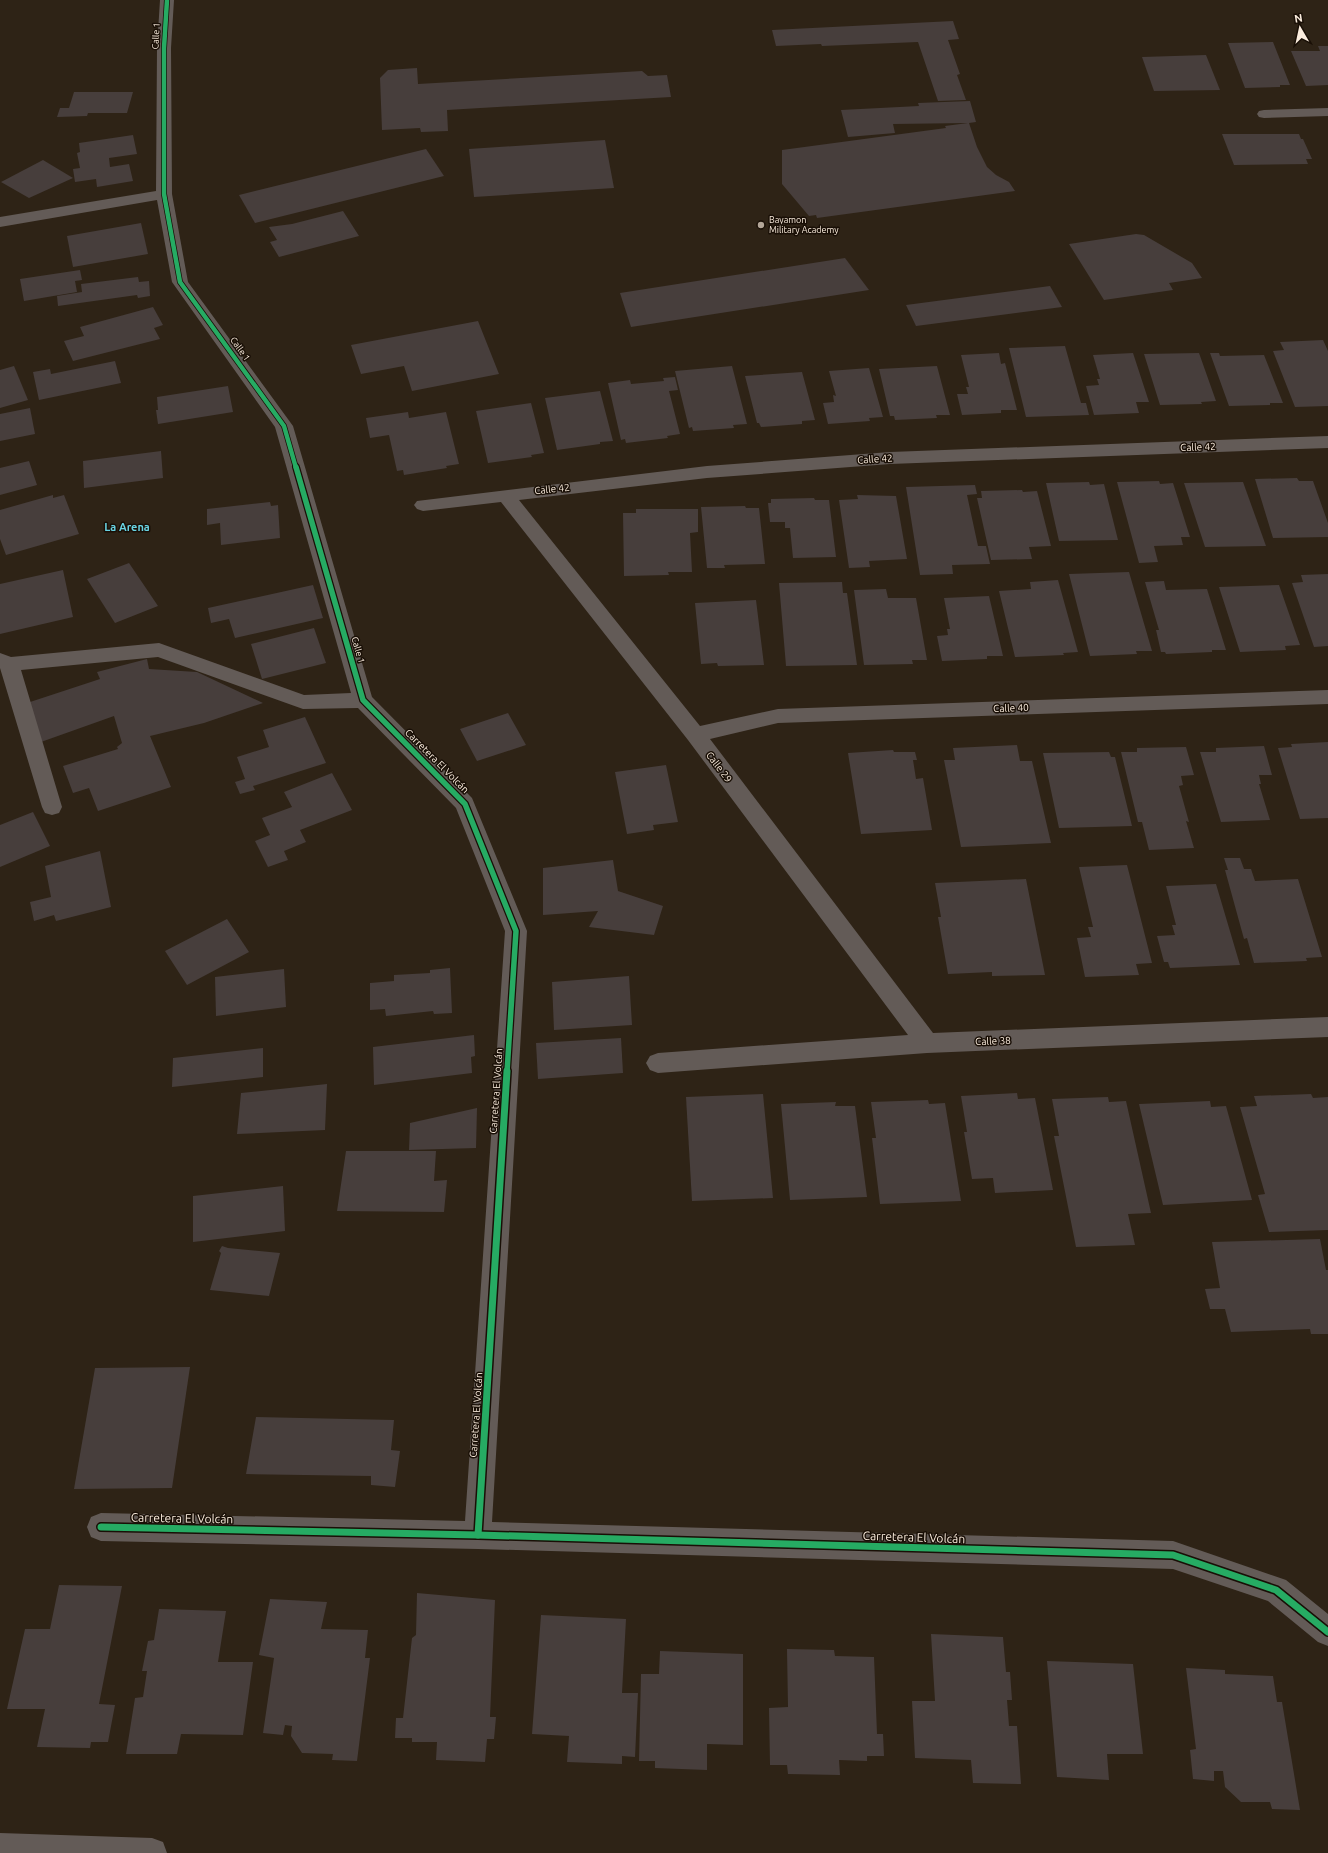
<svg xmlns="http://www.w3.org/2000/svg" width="1328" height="1853" font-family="Ubuntu,sans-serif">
  <rect width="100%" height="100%" fill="#2e2316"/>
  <!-- building -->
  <g fill="#473e3c">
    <path d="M 953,21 L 959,39 L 948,40 L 960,74 L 957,75 L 966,100 L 938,101 L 918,42 L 822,46 L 821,44 L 776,46 L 772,30 Z"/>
    <path d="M 1273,42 L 1290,85 L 1280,85 L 1280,87 L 1245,88 L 1228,43 Z"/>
    <path d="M 1318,46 L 1328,46 L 1328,85 L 1306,86 L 1291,51 L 1320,51 Z"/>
    <path d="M 1206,55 L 1220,90 L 1154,91 L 1142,57 Z"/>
    <path d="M 417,68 L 418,84 L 642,71 L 648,76 L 667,75 L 671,97 L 447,110 L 448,131 L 421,132 L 420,128 L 382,130 L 380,78 L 388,70 Z"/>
    <path d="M 74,92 L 133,92 L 127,113 L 88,113 L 87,116 L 57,117 L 60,108 L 69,108 Z"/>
    <path d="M 970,101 L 976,122 L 969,123 L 977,147 L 987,167 L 996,175 L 1009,182 L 1015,191 L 817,218 L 816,215 L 809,216 L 782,184 L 782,150 L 946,128 L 945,126 L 968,123 L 893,124 L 895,133 L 848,137 L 841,110 L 919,106 L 918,103 Z"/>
    <path d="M 1222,134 L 1299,134 L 1301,139 L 1303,139 L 1312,159 L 1306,159 L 1308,164 L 1234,165 Z"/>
    <path d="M 133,135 L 137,154 L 109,158 L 110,167 L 129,164 L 133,181 L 97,187 L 96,179 L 75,182 L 73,169 L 80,168 L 77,153 L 80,152 L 79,143 Z"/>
    <path d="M 605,140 L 614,188 L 474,197 L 469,149 Z"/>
    <path d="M 426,149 L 444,176 L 255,223 L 239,195 Z"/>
    <path d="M 43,160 L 73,178 L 29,198 L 1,182 Z"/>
    <path d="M 343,211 L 359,236 L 279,257 L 270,242 L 277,240 L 269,227 L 292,224 Z"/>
    <path d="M 141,223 L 148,254 L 73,267 L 67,236 Z"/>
    <path d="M 1136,234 L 1144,235 L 1192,263 L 1202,278 L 1169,283 L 1173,290 L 1104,300 L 1069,244 Z"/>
    <path d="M 845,258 L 869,290 L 631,327 L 620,293 Z"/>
    <path d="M 80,270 L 82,280 L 75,281 L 77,292 L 24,301 L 20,279 Z"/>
    <path d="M 138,277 L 139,282 L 149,281 L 150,296 L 138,298 L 137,295 L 58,306 L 57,296 L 82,292 L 81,284 Z"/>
    <path d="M 1050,286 L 1062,307 L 916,326 L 906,305 Z"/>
    <path d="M 153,307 L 163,325 L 154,328 L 160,339 L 73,361 L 64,341 L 84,336 L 80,327 Z"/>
    <path d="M 478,321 L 499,374 L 412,391 L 404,366 L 361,374 L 351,345 Z"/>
    <path d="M 1323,340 L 1328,351 L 1328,406 L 1295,407 L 1273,351 L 1284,350 L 1280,342 Z"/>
    <path d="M 1065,346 L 1081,403 L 1086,403 L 1089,415 L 1026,417 L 1009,348 Z"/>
    <path d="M 999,353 L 1001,364 L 1005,363 L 1017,410 L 1001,410 L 1001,413 L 962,415 L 957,394 L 968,394 L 966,387 L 969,387 L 961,355 Z"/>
    <path d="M 1133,353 L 1149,402 L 1136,402 L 1139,413 L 1094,415 L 1086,386 L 1099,385 L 1097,379 L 1100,379 L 1093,355 Z"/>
    <path d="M 1199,353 L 1216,401 L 1201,402 L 1202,404 L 1160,405 L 1144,354 Z"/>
    <path d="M 1210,353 L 1219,353 L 1220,356 L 1264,355 L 1283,403 L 1270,403 L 1270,405 L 1229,406 Z"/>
    <path d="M 115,361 L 121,383 L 39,400 L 33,372 L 50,369 L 51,374 Z"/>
    <path d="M 14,366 L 28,400 L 0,408 L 0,370 Z"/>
    <path d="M 732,366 L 747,424 L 733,425 L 734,428 L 693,431 L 692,427 L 689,428 L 675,371 Z"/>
    <path d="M 937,366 L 950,415 L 936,415 L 937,418 L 895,420 L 894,416 L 890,416 L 879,369 Z"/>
    <path d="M 869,368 L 883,417 L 869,418 L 870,421 L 828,424 L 823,403 L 834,402 L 833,395 L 836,396 L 829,371 Z"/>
    <path d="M 802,372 L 815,420 L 802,421 L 802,424 L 761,427 L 759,423 L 757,423 L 745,376 Z"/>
    <path d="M 675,377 L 678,390 L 669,391 L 680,434 L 667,436 L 668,438 L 626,443 L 625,439 L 621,440 L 608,383 L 630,380 L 631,384 L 664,381 L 663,378 Z"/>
    <path d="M 228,386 L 233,412 L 158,424 L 156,410 L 158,410 L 157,397 Z"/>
    <path d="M 600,391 L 613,441 L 600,442 L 600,444 L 557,450 L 545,398 Z"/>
    <path d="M 531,403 L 544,453 L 531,455 L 532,457 L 488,463 L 476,411 Z"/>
    <path d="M 30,408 L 35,434 L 0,441 L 0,414 Z"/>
    <path d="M 408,412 L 409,418 L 446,412 L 459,464 L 446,466 L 447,468 L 404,475 L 403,470 L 397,471 L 389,435 L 370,438 L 366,418 Z"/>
    <path d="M 161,451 L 163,478 L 84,488 L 83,461 Z"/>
    <path d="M 29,461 L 37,485 L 0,495 L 0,468 Z"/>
    <path d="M 1297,478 L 1299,481 L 1313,481 L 1328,523 L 1328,537 L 1273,538 L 1255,479 Z"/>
    <path d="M 1159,481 L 1160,484 L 1173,483 L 1190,537 L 1181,537 L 1183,545 L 1154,546 L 1158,562 L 1139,563 L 1117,482 Z"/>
    <path d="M 1089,482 L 1090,485 L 1104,484 L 1118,540 L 1059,541 L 1046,483 Z"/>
    <path d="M 1243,482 L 1266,546 L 1205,547 L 1184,483 Z"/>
    <path d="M 975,485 L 977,494 L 967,495 L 978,546 L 986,546 L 990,564 L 952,565 L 953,574 L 920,575 L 906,487 Z"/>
    <path d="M 1022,490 L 1023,492 L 1037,491 L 1051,546 L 1029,547 L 1032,559 L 991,560 L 977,498 L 982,498 L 981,491 Z"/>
    <path d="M 53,495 L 53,498 L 64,495 L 79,534 L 6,555 L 0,539 L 0,510 Z"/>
    <path d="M 857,495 L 896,496 L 907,559 L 869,561 L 870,567 L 849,568 L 839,500 L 858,499 Z"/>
    <path d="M 814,498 L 815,500 L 829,500 L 836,557 L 793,558 L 790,528 L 785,528 L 785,522 L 770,522 L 768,503 L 771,503 L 771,499 Z"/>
    <path d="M 270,502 L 271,506 L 278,505 L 280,538 L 221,545 L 220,523 L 207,525 L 207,509 Z"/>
    <path d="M 745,506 L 746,508 L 759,508 L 765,564 L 724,565 L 725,568 L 707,568 L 701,507 Z"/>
    <path d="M 636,509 L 698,509 L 698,532 L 690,533 L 692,572 L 668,572 L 669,575 L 624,576 L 623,513 L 636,513 Z"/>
    <path d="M 129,563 L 158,606 L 115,623 L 87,579 Z"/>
    <path d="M 63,570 L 73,617 L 0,634 L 0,584 Z"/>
    <path d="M 1129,572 L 1152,651 L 1136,651 L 1137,654 L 1090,656 L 1069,574 Z"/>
    <path d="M 1328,574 L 1328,646 L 1314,647 L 1292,583 L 1303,582 L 1301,575 Z"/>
    <path d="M 1058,580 L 1078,652 L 1063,653 L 1064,655 L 1015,657 L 999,591 L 1031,589 L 1030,582 Z"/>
    <path d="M 1164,581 L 1166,590 L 1207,589 L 1226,650 L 1212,650 L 1212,652 L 1166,654 L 1165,652 L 1161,652 L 1156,630 L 1159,630 L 1145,582 Z"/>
    <path d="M 842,582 L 843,593 L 847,593 L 857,665 L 786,666 L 779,583 Z"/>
    <path d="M 313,585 L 323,618 L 235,638 L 229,619 L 211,623 L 208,608 Z"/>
    <path d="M 1279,585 L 1300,645 L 1285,646 L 1286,650 L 1240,652 L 1219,587 Z"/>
    <path d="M 886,589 L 888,598 L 916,598 L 927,660 L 912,660 L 913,664 L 864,665 L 854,590 Z"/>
    <path d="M 989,596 L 1003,656 L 987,656 L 987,659 L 942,661 L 937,636 L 948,635 L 947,629 L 950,629 L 944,598 Z"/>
    <path d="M 756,600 L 764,665 L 718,666 L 717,663 L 701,664 L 695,603 Z"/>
    <path d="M 314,628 L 326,663 L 262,679 L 251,644 Z"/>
    <path d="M 147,659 L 149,669 L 197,672 L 263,703 L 204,723 L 150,736 L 171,787 L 98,811 L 89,788 L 73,793 L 63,766 L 118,749 L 117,747 L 122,743 L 114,716 L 41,742 L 27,703 L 100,679 L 97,672 Z"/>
    <path d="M 508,713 L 526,745 L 477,761 L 460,729 Z"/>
    <path d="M 305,717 L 326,763 L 253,786 L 255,790 L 240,794 L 235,782 L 245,779 L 237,757 L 269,747 L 263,730 Z"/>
    <path d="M 1328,742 L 1328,818 L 1300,819 L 1278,748 L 1292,747 L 1291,744 Z"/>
    <path d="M 1017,745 L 1020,761 L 1032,761 L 1051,843 L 961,847 L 944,760 L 955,760 L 953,748 Z"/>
    <path d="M 1264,746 L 1272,775 L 1259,775 L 1261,784 L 1259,784 L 1270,820 L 1221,822 L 1200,752 L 1216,752 L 1216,748 Z"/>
    <path d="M 1186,747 L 1194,775 L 1181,776 L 1183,785 L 1179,786 L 1189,822 L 1186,821 L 1194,848 L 1149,850 L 1142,822 L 1138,822 L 1121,752 L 1137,752 L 1137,748 Z"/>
    <path d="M 893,750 L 894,752 L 915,752 L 917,760 L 913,760 L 916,779 L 923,778 L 932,830 L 861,834 L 848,753 Z"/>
    <path d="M 1109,752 L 1111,757 L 1115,757 L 1132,826 L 1059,828 L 1043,753 Z"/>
    <path d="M 666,765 L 678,822 L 653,825 L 654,830 L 627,834 L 615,772 Z"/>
    <path d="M 332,773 L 352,810 L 300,830 L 306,842 L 284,851 L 288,860 L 268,867 L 255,841 L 270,835 L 262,818 L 292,807 L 284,792 Z"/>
    <path d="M 33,812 L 50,846 L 0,867 L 0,825 Z"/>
    <path d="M 100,851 L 111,907 L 56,921 L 54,915 L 34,921 L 30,902 L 51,897 L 45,866 Z"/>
    <path d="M 1224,858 L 1240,858 L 1244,869 L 1251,869 L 1255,881 L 1298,879 L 1322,957 L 1306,958 L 1307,961 L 1254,963 L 1247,938 L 1244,939 L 1225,870 L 1228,870 Z"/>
    <path d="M 613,860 L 618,891 L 663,906 L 654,935 L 589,927 L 598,911 L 543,915 L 543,868 Z"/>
    <path d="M 1127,865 L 1152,963 L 1136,964 L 1139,975 L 1085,977 L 1077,938 L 1091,937 L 1088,927 L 1093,927 L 1079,867 Z"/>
    <path d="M 1026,879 L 1045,975 L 992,976 L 992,972 L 948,974 L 938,917 L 941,917 L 935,883 Z"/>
    <path d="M 1216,884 L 1240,965 L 1170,968 L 1168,962 L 1164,962 L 1157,936 L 1175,935 L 1172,925 L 1176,925 L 1166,886 Z"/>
    <path d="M 227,919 L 249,952 L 187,985 L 165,951 Z"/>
    <path d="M 450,968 L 452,1013 L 434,1014 L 433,1011 L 386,1016 L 385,1009 L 370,1010 L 370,983 L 394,981 L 394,975 L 430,973 L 430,970 Z"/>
    <path d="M 284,969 L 286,1007 L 216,1016 L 215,977 Z"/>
    <path d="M 629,976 L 632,1025 L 554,1030 L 552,982 Z"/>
    <path d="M 474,1035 L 475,1056 L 471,1057 L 472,1073 L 374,1085 L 373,1047 Z"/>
    <path d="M 621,1038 L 623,1073 L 538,1079 L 536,1043 Z"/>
    <path d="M 263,1048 L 263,1077 L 172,1087 L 173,1058 Z"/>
    <path d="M 327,1084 L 325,1130 L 237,1134 L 241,1093 Z"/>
    <path d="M 1017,1093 L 1018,1099 L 1035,1098 L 1053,1190 L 995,1193 L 993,1178 L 972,1179 L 964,1132 L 967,1132 L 961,1096 Z"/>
    <path d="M 763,1094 L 773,1198 L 692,1201 L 686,1097 Z"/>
    <path d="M 1311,1094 L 1313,1098 L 1328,1097 L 1328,1230 L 1269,1232 L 1258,1195 L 1265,1194 L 1240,1107 L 1257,1106 L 1254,1096 Z"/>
    <path d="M 1108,1097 L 1109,1102 L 1126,1101 L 1151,1213 L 1128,1214 L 1135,1245 L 1076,1247 L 1054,1136 L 1059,1136 L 1052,1099 Z"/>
    <path d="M 928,1100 L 929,1104 L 945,1103 L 961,1201 L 880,1204 L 872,1138 L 876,1138 L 871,1102 Z"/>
    <path d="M 1210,1101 L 1211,1107 L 1226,1106 L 1252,1200 L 1163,1205 L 1139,1104 Z"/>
    <path d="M 836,1102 L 835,1106 L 855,1106 L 867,1197 L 790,1200 L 781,1104 Z"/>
    <path d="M 477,1108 L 476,1148 L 409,1150 L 410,1123 Z"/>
    <path d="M 346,1151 L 436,1151 L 434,1181 L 447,1180 L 444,1212 L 337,1211 Z"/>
    <path d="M 283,1186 L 285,1231 L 193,1242 L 193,1196 Z"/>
    <path d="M 1320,1239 L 1326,1270 L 1328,1270 L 1328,1334 L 1311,1334 L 1310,1329 L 1231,1332 L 1225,1309 L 1210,1309 L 1205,1289 L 1220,1288 L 1212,1242 Z"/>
    <path d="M 222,1246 L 228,1248 L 280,1253 L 269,1296 L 210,1290 L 221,1253 L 219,1251 Z"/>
    <path d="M 190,1367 L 172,1488 L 74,1489 L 95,1368 Z"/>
    <path d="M 256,1417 L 394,1420 L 391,1450 L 400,1451 L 395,1487 L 371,1485 L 371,1476 L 246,1474 Z"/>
    <path d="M 59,1585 L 122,1586 L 99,1704 L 115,1705 L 108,1742 L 91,1742 L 90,1748 L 37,1747 L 45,1709 L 7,1709 L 25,1629 L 50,1629 Z"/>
    <path d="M 417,1593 L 495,1600 L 490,1717 L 496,1717 L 494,1739 L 487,1739 L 485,1762 L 436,1760 L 437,1742 L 412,1742 L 412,1738 L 395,1738 L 396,1718 L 403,1718 L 412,1638 L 416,1635 Z"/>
    <path d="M 270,1599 L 327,1602 L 321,1629 L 368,1630 L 365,1658 L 370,1658 L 357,1761 L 332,1760 L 333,1754 L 302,1753 L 291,1736 L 292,1726 L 285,1725 L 283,1735 L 263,1733 L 274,1658 L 259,1655 Z"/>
    <path d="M 159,1609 L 226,1611 L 218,1662 L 253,1662 L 243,1735 L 181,1734 L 177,1754 L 126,1754 L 135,1698 L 143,1697 L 147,1671 L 142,1671 L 148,1641 L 154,1640 Z"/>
    <path d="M 541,1615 L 626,1619 L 622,1693 L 638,1693 L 635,1757 L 622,1756 L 622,1764 L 567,1762 L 569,1736 L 532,1734 Z"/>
    <path d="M 931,1634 L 1003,1637 L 1006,1672 L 1010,1672 L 1012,1700 L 1007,1700 L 1009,1726 L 1017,1726 L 1021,1784 L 973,1783 L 971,1760 L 915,1758 L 912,1701 L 935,1701 Z"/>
    <path d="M 787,1649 L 834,1650 L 835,1656 L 874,1657 L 877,1734 L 883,1734 L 884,1756 L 867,1756 L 867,1761 L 839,1760 L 840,1775 L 788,1774 L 787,1765 L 770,1765 L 769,1708 L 788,1707 Z"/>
    <path d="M 660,1651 L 743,1654 L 743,1745 L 707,1744 L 707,1770 L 655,1768 L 655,1761 L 639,1761 L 641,1674 L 659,1674 Z"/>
    <path d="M 1047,1661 L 1133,1664 L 1143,1754 L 1107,1754 L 1109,1780 L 1057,1777 Z"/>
    <path d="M 1186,1668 L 1225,1670 L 1225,1674 L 1273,1676 L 1277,1702 L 1282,1702 L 1300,1810 L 1272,1809 L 1270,1802 L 1241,1802 L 1225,1787 L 1223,1771 L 1214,1771 L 1214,1781 L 1193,1779 L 1190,1750 L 1196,1749 Z"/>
  </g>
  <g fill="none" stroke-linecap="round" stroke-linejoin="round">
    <!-- minor -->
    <g fill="#635b57" fill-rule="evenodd">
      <path d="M 160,0 L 174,0 L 171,48 L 172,194 L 188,282 L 293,426 L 372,697 L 472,798 L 527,931 L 492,1522 L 1173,1541 L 1286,1580 L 1328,1614 L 1328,1646 L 1318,1642 L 1268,1601 L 1173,1569 L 478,1549 L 101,1541 L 91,1537 L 87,1527 L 91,1517 L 101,1513 L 465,1521 L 505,931 L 456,808 L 358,708 L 303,709 L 158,657 L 21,670 L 62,807 L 59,813 L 52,815 L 45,813 L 42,807 L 0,668 L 0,653 L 11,657 L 159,643 L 304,695 L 351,693 L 275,427 L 172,282 L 157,200 L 0,227 L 0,217 L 156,191 L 157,48 Z"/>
      <path d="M 1328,108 L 1328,116 L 1264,118 L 1259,117 L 1257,114 L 1259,111 L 1264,110 Z"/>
      <path d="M 1328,436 L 1328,448 L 890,464 L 707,478 L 519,500 L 700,726 L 778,709 L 1328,690 L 1328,704 L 778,723 L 710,739 L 933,1033 L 1328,1017 L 1328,1037 L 927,1053 L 658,1073 L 650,1070 L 646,1063 L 650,1056 L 658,1053 L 908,1035 L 688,740 L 501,502 L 423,511 L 417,509 L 414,505 L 417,501 L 707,466 L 890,452 Z"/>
      <path d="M 0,1833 L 152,1838 L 163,1842 L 167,1853 L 0,1853 Z"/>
    </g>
    <defs>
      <path id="cycleway-far2" d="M 167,0 L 164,48 L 164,194 L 180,282 L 284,426 L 296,468"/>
      <path id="cycleway-far1" d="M 296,467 L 363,700 L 465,804 L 516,931 L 507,1072"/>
      <g id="cycleway">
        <path d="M 101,1527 L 478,1535 L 1173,1555 L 1276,1590 L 1328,1632"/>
        <path d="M 478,1535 L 507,1071"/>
      </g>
    </defs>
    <!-- cycleway-far2 casing -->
    <use href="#cycleway-far2" stroke="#190f06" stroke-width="6"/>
    <!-- cycleway-far1 casing -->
    <use href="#cycleway-far1" stroke="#190f06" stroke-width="8"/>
    <!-- cycleway casing -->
    <use href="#cycleway" stroke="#190f06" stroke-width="10"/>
    <!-- cycleway-far2 -->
    <use href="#cycleway-far2" stroke="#26ab63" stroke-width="4.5"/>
    <!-- cycleway-far1 -->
    <use href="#cycleway-far1" stroke="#26ab63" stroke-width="5.5"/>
    <!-- cycleway -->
    <use href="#cycleway" stroke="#26ab63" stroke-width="7"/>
  </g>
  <!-- markers -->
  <circle fill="#b3a698" stroke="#190f06" stroke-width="1.5" cx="761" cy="225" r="4"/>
  <g text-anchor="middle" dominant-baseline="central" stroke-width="3" stroke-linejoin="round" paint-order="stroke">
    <!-- far-street labels -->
    <g font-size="9" fill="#fbedde" stroke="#190f06">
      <text transform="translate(156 36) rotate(-87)">Calle 1</text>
      <text transform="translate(240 349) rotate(54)">Calle 1</text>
      <text transform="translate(358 650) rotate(74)">Calle 1</text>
    </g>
    <!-- far-poi labels -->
    <g font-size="9" fill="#fbedde" stroke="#190f06" text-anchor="start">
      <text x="769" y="220">Bayamon<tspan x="769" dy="10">Military Academy</tspan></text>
    </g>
    <!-- street labels -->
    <g font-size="10" fill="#fbedde" stroke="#190f06">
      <text transform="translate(1198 447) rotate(-2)">Calle 42</text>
      <text transform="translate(875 459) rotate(-4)">Calle 42</text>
      <text transform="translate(552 489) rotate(-6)">Calle 42</text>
      <text transform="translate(1011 708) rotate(-2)">Calle 40</text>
      <text transform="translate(437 761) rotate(45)">Carretera El Volcán</text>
      <text transform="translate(719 767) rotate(53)">Calle 29</text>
      <text transform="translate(993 1041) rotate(-2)">Calle 38</text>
      <text transform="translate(496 1091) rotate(-86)">Carretera El Volcán</text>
      <text transform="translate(476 1415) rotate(-86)">Carretera El Volcán</text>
    </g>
    <!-- neighbourhood labels -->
    <g font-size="11" font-weight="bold" fill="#69d3e2" stroke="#190f06">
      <text x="127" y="527">La Arena</text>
    </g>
    <!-- near-street labels -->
    <g font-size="12" fill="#fbedde" stroke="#190f06">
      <text transform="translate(182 1518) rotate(1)">Carretera El Volcán</text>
      <text transform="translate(914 1537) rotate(2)">Carretera El Volcán</text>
    </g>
  </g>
  <!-- north arrow -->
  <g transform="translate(1300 28) rotate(351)" stroke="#190f06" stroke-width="3" paint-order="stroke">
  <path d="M0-3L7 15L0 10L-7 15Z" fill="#fbedde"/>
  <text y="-6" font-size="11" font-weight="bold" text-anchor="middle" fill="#fbedde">N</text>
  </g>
</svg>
